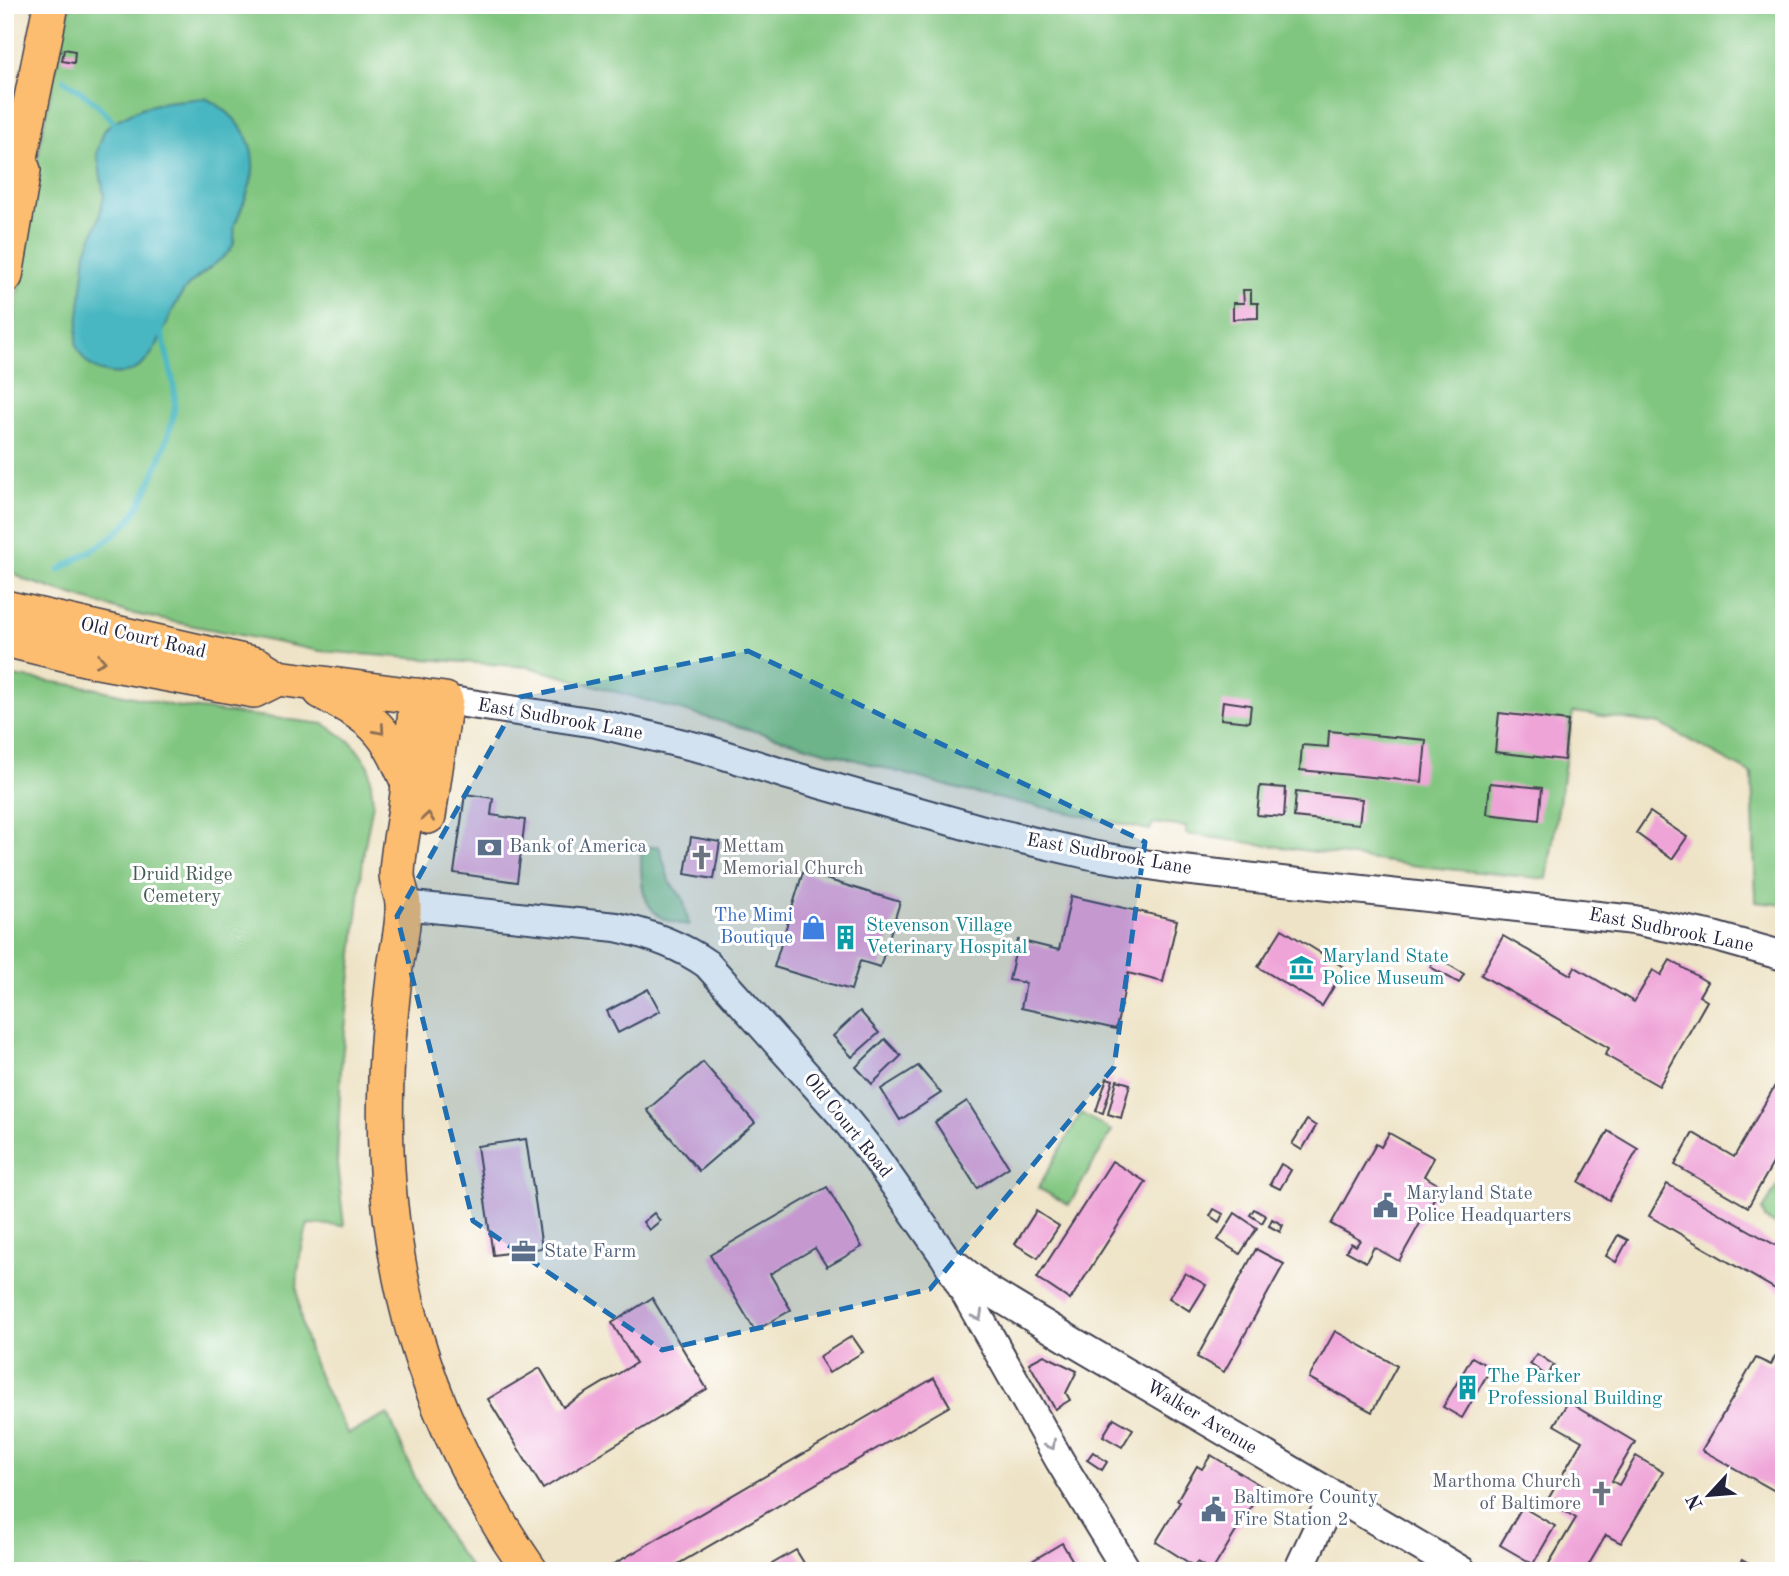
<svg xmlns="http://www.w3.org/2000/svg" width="1789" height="1576" font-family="'Old Standard TT',serif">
  <rect width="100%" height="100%" fill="#fff"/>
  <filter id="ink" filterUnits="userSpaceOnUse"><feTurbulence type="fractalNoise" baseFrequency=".0143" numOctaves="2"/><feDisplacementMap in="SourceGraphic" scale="14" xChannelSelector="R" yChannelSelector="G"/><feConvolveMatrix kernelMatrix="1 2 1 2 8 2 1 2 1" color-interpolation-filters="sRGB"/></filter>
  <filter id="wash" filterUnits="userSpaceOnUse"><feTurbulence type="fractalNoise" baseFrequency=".00686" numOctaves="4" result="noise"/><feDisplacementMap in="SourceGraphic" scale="28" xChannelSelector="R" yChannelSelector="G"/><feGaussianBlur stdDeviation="1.57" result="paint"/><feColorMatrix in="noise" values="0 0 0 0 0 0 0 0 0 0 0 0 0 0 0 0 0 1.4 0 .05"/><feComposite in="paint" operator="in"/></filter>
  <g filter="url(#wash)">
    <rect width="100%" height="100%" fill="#eee3c6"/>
    <!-- green -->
    <g fill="#81c680" stroke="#52745e" stroke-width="2">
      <path d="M 70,5 L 1784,5 L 1784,905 L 1756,902 L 1752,774 L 1660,724 L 1573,712 L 1547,879 L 1418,866 L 1186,834 L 1186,827 L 1153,823 L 1150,830 L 965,791 L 529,667 L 320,651 L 129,613 L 25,580 L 5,567 L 5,376 L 42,132 Z"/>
      <path d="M 5,675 L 88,687 L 174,706 L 324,724 L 352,743 L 369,766 L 373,803 L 364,850 L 341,1068 L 337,1164 L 344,1226 L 308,1224 C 302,1247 295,1274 298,1298 C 302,1347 325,1392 348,1434 L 388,1414 L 422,1494 L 450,1540 L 473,1571 L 5,1571 Z"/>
      <path d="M 659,846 L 670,883 L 683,898 L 689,925 C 682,924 673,923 666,920 C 638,907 641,874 641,848 Z"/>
      <path d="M 1081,1113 L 1112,1131 L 1069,1205 L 1038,1188 Z"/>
      <path d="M 1784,1174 L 1784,1230 L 1765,1219 L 1763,1210 Z"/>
    </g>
    <!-- water -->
    <path fill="#48b7c1" stroke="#356c7e" stroke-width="2" d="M 205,98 C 233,111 255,137 253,169 C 253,183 241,210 235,224 C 233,231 236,239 233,245 C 229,257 196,276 186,288 C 161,317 159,385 105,372 C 90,369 81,358 76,344 L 86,252 L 98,222 L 104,195 L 97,152 L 104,131 L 111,123 L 141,108 L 165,102 Z"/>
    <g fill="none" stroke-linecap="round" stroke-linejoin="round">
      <!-- stream -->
      <g stroke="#48b7c1" stroke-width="6">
        <path d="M 64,80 C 83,93 106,108 117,129"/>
        <path d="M 59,570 C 81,556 108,543 126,524 C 145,504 176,425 175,398 C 174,375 165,352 161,329"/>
      </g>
    </g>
    <g id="blocks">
      <!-- building -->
      <g fill="#efa4d8">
        <path d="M 64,49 L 75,51 L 74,63 L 62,61 Z"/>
        <path d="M 1243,290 L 1251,290 L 1251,303 L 1258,303 L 1258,318 L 1233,319 L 1233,303 L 1244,303 Z"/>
        <path d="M 1223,701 L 1251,705 L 1249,722 L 1221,719 Z"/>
        <path d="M 1499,713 L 1568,721 L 1564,760 L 1495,752 Z"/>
        <path d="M 1329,731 L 1426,740 L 1422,782 L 1300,770 L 1302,745 L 1328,747 Z"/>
        <path d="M 1490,783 L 1542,788 L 1539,820 L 1487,814 Z"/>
        <path d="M 1260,786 L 1286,788 L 1284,817 L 1257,815 Z"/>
        <path d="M 1296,792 L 1362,799 L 1359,824 L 1294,817 Z"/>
        <path d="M 465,794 L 493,798 L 491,815 L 525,820 L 517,882 L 454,873 Z"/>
        <path d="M 1650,812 L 1687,837 L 1672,859 L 1636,833 Z"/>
        <path d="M 691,837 L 720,842 L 714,879 L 685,874 Z"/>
        <path d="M 803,872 L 900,902 L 880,967 L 860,961 L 851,990 L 774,967 Z"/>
        <path d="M 1071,896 L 1177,920 L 1163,982 L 1128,973 L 1116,1029 L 1021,1008 L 1026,983 L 1009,980 L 1018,940 L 1059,950 Z"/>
        <path d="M 1282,929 L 1345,968 L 1322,1006 L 1258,967 Z"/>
        <path d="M 1503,936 L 1571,975 L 1575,967 L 1634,1002 L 1653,970 L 1661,975 L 1670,960 L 1707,982 L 1699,996 L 1707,1001 L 1659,1086 L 1605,1055 L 1609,1048 L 1481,975 Z"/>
        <path d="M 1436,957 L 1464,974 L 1459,983 L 1430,967 Z"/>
        <path d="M 648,989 L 660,1011 L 618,1033 L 607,1011 Z"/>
        <path d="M 860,1011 L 879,1033 L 852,1057 L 833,1036 Z"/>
        <path d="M 885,1039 L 901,1056 L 872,1084 L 856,1067 Z"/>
        <path d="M 703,1062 L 755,1123 L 699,1171 L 647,1110 Z"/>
        <path d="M 918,1066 L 941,1093 L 900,1120 L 881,1089 Z"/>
        <path d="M 1784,1070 L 1784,1144 L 1748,1207 L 1675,1165 L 1693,1133 L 1734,1157 Z"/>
        <path d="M 1107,1078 L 1113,1080 L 1103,1113 L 1096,1111 Z"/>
        <path d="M 1117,1080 L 1130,1084 L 1121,1118 L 1108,1114 Z"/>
        <path d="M 967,1101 L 1009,1167 L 977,1188 L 935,1122 Z"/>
        <path d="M 1307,1120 L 1316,1126 L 1302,1150 L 1292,1144 Z"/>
        <path d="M 1608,1131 L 1638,1149 L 1609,1200 L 1579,1182 Z"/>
        <path d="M 1389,1133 L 1434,1158 L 1424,1176 L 1441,1186 L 1399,1261 L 1374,1247 L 1366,1262 L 1346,1251 L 1351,1243 L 1356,1246 L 1360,1240 L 1331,1224 L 1376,1144 L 1381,1147 Z"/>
        <path d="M 526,1139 L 542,1248 L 493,1255 L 477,1146 Z"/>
        <path d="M 1112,1161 L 1146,1182 L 1070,1300 L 1037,1278 Z"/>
        <path d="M 1281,1164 L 1291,1170 L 1280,1189 L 1270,1184 Z"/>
        <path d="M 1667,1184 L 1784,1250 L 1784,1294 L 1649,1216 Z"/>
        <path d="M 827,1187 L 862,1247 L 827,1267 L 815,1248 L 770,1274 L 791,1310 L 755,1331 L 710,1255 Z"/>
        <path d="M 1214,1209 L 1223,1214 L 1219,1222 L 1210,1216 Z"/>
        <path d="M 1254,1209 L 1266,1216 L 1262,1223 L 1250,1215 Z"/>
        <path d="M 1036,1211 L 1059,1226 L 1038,1258 L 1015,1244 Z"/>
        <path d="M 654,1213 L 660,1221 L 649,1230 L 643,1222 Z"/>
        <path d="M 1235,1213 L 1257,1228 L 1240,1254 L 1218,1240 Z"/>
        <path d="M 1272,1219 L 1283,1225 L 1280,1232 L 1269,1226 Z"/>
        <path d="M 1618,1235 L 1628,1240 L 1616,1262 L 1606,1256 Z"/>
        <path d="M 1256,1249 L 1284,1264 L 1224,1372 L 1197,1357 Z"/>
        <path d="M 1185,1273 L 1206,1285 L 1190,1311 L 1169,1298 Z"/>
        <path d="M 652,1298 L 707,1389 L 543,1489 L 488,1399 L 540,1368 L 563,1407 L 636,1363 L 612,1323 Z"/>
        <path d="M 1335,1331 L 1397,1366 L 1372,1412 L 1309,1378 Z"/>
        <path d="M 852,1336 L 863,1352 L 829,1373 L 819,1357 Z"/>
        <path d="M 1537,1354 L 1554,1365 L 1547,1376 L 1530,1364 Z"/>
        <path d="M 1784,1354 L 1784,1496 L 1702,1450 L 1756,1358 L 1771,1365 L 1775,1356 Z"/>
        <path d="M 1044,1355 L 1077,1371 L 1066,1393 L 1070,1400 L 1055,1409 L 1029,1363 Z"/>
        <path d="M 1472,1357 L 1491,1368 L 1462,1418 L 1443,1407 Z"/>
        <path d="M 934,1378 L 950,1406 L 666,1571 L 602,1571 Z"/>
        <path d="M 1568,1402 L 1635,1442 L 1612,1481 L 1619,1485 L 1636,1456 L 1663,1472 L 1621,1543 L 1606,1535 L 1585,1571 L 1558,1571 L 1548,1565 L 1576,1518 L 1547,1501 L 1582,1441 L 1554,1425 Z"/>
        <path d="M 1114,1418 L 1133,1429 L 1122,1447 L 1103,1436 Z"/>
        <path d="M 1093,1452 L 1107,1462 L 1102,1470 L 1087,1460 Z"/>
        <path d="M 1211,1455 L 1263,1487 L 1212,1571 L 1197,1562 L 1194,1566 L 1156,1542 L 1180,1502 L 1177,1500 L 1197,1466 L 1202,1469 Z"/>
        <path d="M 1522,1507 L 1555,1526 L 1533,1564 L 1500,1545 Z"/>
        <path d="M 1062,1543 L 1079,1571 L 1024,1571 L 1022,1567 Z"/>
        <path d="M 796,1550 L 809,1571 L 760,1571 Z"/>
        <path d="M 1742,1560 L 1761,1571 L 1736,1571 Z"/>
      </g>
    </g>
  </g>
  <g filter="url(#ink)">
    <use href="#blocks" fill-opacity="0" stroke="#413f50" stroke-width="2"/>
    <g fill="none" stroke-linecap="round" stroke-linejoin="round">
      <defs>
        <g id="minor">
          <path d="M 445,700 L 596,723 L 705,749 L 785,774 L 983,830 L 1096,856 L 1174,869 L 1634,920 L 1713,936 L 1784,956"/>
          <path d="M 403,905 L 616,927 C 649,934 679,944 707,964 L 841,1114 L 873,1154 L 945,1257 L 1060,1461 L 1127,1571"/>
          <path d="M 956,1265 L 984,1288 L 1075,1343 L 1462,1571"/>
          <path d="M 1298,1571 L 1333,1496"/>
        </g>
        <g id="major">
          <path d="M 5,276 L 23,170 L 19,162 L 51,5"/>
          <path d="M 5,608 L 257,665 L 278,678 L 445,700 L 428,816"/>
          <path d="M 5,639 L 93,660 L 254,690 L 278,678"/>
          <path d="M 321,691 C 375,720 385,727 409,784"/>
          <path d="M 417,696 C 414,731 412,766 407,801 C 404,825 398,850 397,874 C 397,885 403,895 403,905 C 404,925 398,948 395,968 C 391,1004 387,1042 386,1079 C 379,1265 424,1418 530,1571"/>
        </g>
      </defs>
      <!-- minor casing -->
      <use href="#minor" stroke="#413f50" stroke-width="32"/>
      <!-- major casing -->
      <use href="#major" stroke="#413f50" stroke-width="38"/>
      <!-- minor -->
      <use href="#minor" stroke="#fff" stroke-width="28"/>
      <!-- major -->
      <use href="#major" stroke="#fcbd6f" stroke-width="35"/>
    </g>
    <!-- one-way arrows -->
    <defs><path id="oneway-chevron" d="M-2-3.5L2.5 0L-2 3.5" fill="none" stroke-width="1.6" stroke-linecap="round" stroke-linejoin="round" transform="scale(1.75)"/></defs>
    <g stroke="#8f7055">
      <use href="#oneway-chevron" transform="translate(101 661) rotate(11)"/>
      <use href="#oneway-chevron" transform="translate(380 730) rotate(49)"/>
      <use href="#oneway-chevron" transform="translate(428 817) rotate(-82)"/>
    </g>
    <g stroke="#9c9ca7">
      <use href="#oneway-chevron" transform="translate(978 1316) rotate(61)"/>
      <use href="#oneway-chevron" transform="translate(1051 1445) rotate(60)"/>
    </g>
  </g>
  <!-- marked area -->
  <path fill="#1f6fb2" fill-opacity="0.2" stroke="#1f6fb2" stroke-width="5" stroke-dasharray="14 9" stroke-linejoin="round" d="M 748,651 L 1145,842 L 1114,1067 L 930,1289 L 662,1350 L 473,1221 L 397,916 L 520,697 Z"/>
  <!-- icons -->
  <defs>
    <symbol id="bank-bare" viewBox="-9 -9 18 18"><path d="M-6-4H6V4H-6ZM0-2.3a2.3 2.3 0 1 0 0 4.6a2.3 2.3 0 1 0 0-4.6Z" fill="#5c6f8a" stroke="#fff" stroke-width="2.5" paint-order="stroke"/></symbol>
    <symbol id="church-bare" viewBox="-9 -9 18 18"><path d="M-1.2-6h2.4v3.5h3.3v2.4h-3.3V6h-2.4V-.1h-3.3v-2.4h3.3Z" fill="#6b7280" stroke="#fff" stroke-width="2.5" paint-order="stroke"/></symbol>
    <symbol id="shop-bare" viewBox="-9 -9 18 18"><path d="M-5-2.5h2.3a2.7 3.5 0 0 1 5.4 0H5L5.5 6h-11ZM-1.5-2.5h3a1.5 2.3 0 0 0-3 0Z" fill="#3f7fe0" stroke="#fff" stroke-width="2.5" paint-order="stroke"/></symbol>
    <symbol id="building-bare" viewBox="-9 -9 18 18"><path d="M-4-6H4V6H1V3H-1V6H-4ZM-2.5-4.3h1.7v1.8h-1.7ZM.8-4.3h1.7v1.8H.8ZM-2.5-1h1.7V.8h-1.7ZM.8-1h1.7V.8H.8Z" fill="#0f9aa8" stroke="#fff" stroke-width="2.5" paint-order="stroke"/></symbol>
    <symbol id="museum-bare" viewBox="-9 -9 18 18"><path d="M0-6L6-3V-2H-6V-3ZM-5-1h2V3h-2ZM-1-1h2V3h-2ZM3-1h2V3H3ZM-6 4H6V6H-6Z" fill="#0f9aa8" stroke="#fff" stroke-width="2.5" paint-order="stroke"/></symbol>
    <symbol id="civic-bare" viewBox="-9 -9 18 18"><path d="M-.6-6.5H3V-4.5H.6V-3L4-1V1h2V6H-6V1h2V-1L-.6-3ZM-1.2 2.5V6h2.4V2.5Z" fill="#5c6f8a" stroke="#fff" stroke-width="2.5" paint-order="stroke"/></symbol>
    <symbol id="office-bare" viewBox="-9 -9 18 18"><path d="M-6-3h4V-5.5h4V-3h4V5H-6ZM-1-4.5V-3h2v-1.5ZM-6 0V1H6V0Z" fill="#5c6f8a" stroke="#fff" stroke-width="2.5" paint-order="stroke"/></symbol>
  </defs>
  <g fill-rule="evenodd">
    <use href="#bank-bare" x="472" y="830" width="35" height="35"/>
    <use href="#church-bare" x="684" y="840" width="35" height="35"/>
    <use href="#shop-bare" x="796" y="910" width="35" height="35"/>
    <use href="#building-bare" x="828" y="920" width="35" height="35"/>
    <use href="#museum-bare" x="1284" y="950" width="35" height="35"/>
    <use href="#civic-bare" x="1368" y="1188" width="35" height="35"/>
    <use href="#office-bare" x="506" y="1234" width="35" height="35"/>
    <use href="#building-bare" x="1450" y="1370" width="35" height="35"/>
    <use href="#church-bare" x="1584" y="1476" width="35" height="35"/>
    <use href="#civic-bare" x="1196" y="1492" width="35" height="35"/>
  </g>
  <g text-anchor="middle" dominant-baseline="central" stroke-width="6" stroke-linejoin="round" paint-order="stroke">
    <!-- street labels -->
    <g font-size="19" fill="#22223b" stroke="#fff">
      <text transform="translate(143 639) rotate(13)">Old Court Road</text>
      <text transform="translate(560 720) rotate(10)">East Sudbrook Lane</text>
      <text transform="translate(1109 855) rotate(10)">East Sudbrook Lane</text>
      <text transform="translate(1671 931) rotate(11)">East Sudbrook Lane</text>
      <text transform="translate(847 1126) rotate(51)">Old Court Road</text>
      <text transform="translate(1201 1418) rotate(31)">Walker Avenue</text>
    </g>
    <!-- service labels -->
    <g font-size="19" fill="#4e5e75" stroke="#fff" text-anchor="start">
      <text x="509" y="847">Bank of America</text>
      <text x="1406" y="1194">Maryland State<tspan x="1406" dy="22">Police Headquarters</tspan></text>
      <text x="544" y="1252">State Farm</text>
      <text x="1233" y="1498">Baltimore County<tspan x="1233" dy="22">Fire Station 2</tspan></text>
    </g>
    <!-- worship labels -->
    <g font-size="19" fill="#5b616d" stroke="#fff" text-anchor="start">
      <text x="722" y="847">Mettam<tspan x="722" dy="22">Memorial Church</tspan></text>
      <text x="1581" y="1482" text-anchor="end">Marthoma Church<tspan x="1581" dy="22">of Baltimore</tspan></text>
    </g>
    <!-- park labels -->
    <g font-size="19" fill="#435b53" stroke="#fff">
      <text x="182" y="875">Druid Ridge<tspan x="182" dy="22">Cemetery</tspan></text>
    </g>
    <!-- shop labels -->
    <g font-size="19" fill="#366cbe" stroke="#fff" text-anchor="end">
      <text x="793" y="916">The Mimi<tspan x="793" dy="22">Boutique</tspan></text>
    </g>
    <!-- culture labels -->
    <g font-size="19" fill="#0d838f" stroke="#fff" text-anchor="start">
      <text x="866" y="926">Stevenson Village<tspan x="866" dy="22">Veterinary Hospital</tspan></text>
      <text x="1322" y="957">Maryland State<tspan x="1322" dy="22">Police Museum</tspan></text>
      <text x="1487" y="1377">The Parker<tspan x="1487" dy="22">Professional Building</tspan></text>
    </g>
  </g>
  <!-- margin -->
  <rect width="1789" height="1576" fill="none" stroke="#fff" stroke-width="28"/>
  <!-- north arrow -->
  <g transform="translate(1709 1495) rotate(244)" stroke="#ffffff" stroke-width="5" paint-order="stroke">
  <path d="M0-5L12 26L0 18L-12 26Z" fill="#22223b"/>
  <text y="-10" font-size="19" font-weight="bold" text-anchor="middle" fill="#22223b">N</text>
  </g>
</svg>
